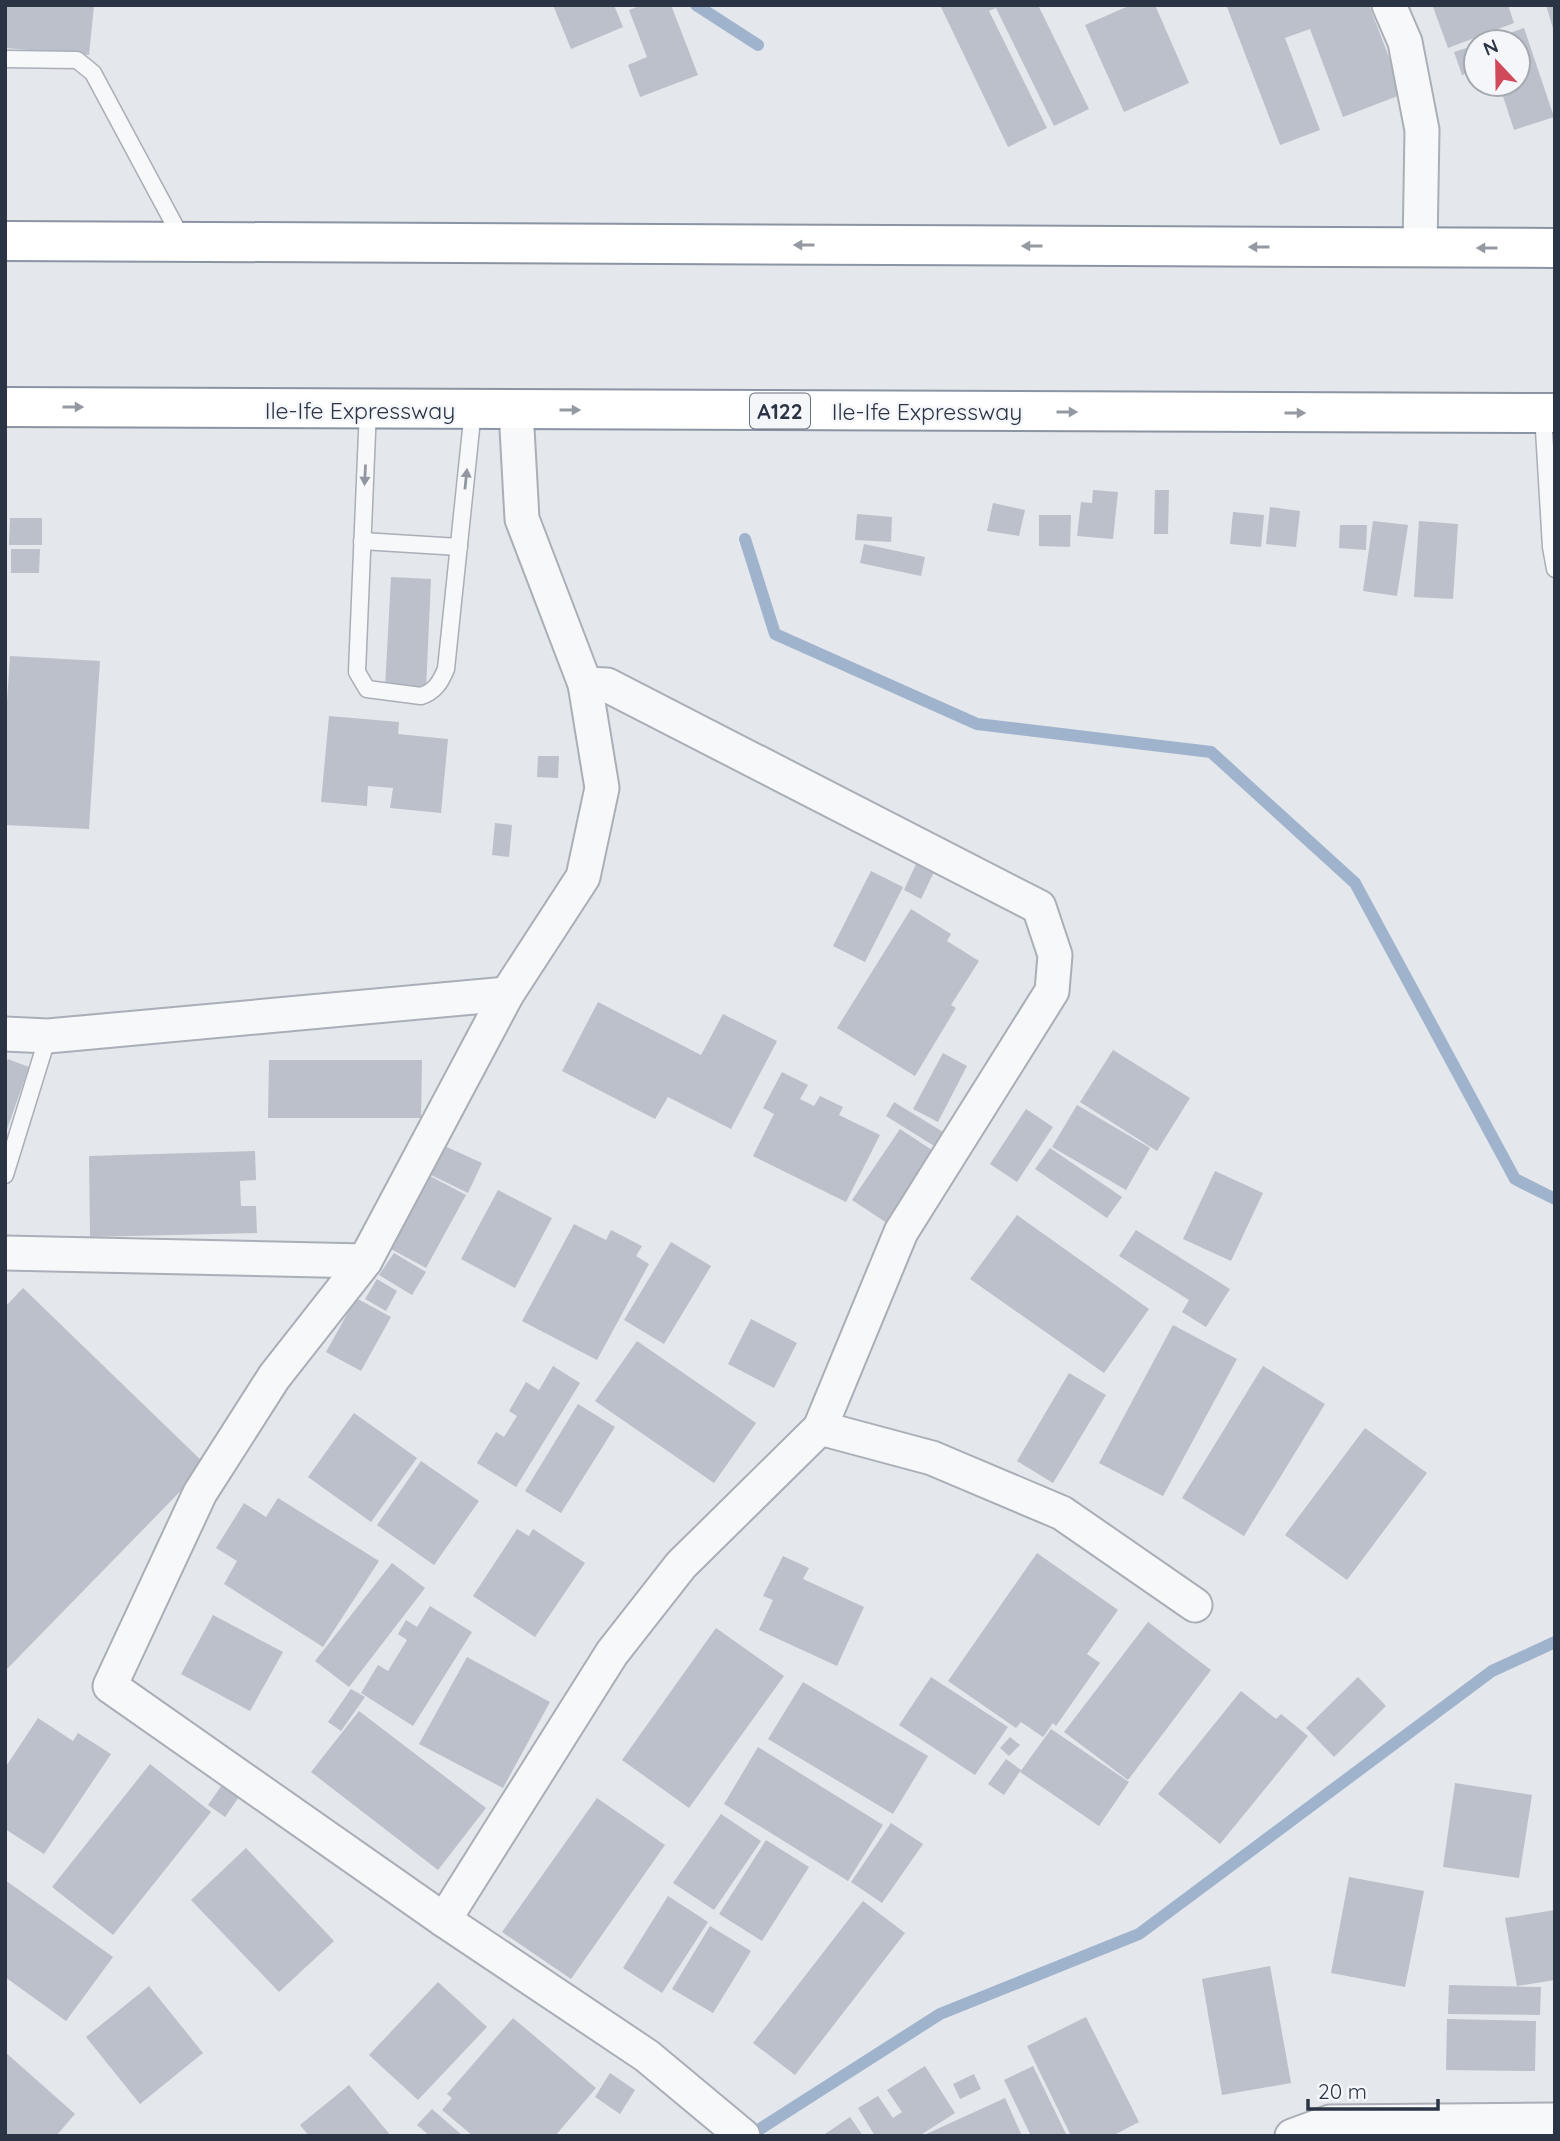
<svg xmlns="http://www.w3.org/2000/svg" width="1560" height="2141" font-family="Quicksand,sans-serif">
  <rect width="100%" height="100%" fill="#e4e7ec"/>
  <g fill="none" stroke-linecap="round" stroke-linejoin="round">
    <!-- stream -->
    <g stroke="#9fb4cc" stroke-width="12">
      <path d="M 696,5 L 758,45"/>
      <path d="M 745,539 L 775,634 L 977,724 L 1211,752 L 1355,883 L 1515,1179 L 1555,1199"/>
      <path d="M 749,2136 L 940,2014 L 1139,1934 L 1492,1671 L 1555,1642"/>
    </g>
  </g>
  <!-- building -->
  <g fill="#bbc0ca">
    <path d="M 5,5 L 94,6 L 89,55 L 5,48 Z"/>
    <path d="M 553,5 L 614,5 L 623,27 L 571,49 Z"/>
    <path d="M 642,5 L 671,5 L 698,75 L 640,97 L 628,65 L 647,57 L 629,10 Z"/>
    <path d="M 940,5 L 1038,5 L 1089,109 L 1054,126 L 996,8 L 989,11 L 1047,128 L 1008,147 Z"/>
    <path d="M 1131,5 L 1155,5 L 1189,83 L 1124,112 L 1085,25 Z"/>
    <path d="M 1231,5 L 1369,5 L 1403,94 L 1343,117 L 1310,29 L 1285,38 L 1320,130 L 1280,145 L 1227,7 Z"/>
    <path d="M 1437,5 L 1508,5 L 1514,23 L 1448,48 L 1433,7 Z"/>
    <path d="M 1546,5 L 1555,5 L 1555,32 L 1554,32 Z"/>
    <path d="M 1524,28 L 1554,117 L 1514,130 L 1499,84 L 1518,84 L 1518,42 L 1485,42 Z"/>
    <path d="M 1476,45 L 1476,70 L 1462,75 L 1454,52 Z"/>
    <path d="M 1093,490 L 1118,492 L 1113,539 L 1077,536 L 1081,502 L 1092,503 Z"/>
    <path d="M 1155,490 L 1169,490 L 1168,534 L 1154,534 Z"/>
    <path d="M 993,503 L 1025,510 L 1019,536 L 987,531 Z"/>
    <path d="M 1270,507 L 1300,511 L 1296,547 L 1266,544 Z"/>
    <path d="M 1233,512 L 1264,515 L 1261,547 L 1230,544 Z"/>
    <path d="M 857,514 L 892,517 L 891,542 L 855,540 Z"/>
    <path d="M 1039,515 L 1071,515 L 1070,547 L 1039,546 Z"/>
    <path d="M 10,518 L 42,518 L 42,545 L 9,545 Z"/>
    <path d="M 1373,521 L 1408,525 L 1397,596 L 1363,591 Z"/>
    <path d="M 1419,521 L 1458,524 L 1453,599 L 1414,597 Z"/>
    <path d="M 1340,525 L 1367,525 L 1366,550 L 1339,548 Z"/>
    <path d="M 864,544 L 925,557 L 921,576 L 860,563 Z"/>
    <path d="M 11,549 L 40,549 L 39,573 L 11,573 Z"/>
    <path d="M 391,577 L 431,579 L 426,690 L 385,688 Z"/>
    <path d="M 10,656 L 100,661 L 89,829 L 5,825 L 5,732 Z"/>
    <path d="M 329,716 L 399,722 L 398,734 L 448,739 L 441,813 L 390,808 L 393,788 L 368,786 L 367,806 L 321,802 Z"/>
    <path d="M 538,756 L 559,756 L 558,778 L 537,777 Z"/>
    <path d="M 495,823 L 512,825 L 509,857 L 492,855 Z"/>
    <path d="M 917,862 L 935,870 L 921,899 L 904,890 Z"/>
    <path d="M 871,871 L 903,887 L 865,962 L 833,946 Z"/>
    <path d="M 911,909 L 951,934 L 947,941 L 979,961 L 951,1005 L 956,1008 L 915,1076 L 837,1028 Z"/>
    <path d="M 598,1002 L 701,1055 L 723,1014 L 777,1041 L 731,1129 L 668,1097 L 655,1119 L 562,1071 Z"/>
    <path d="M 1113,1050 L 1190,1098 L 1157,1151 L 1080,1102 Z"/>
    <path d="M 943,1053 L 967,1066 L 938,1122 L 913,1109 Z"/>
    <path d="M 8,1059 L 29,1067 L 6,1132 L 5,1067 Z"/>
    <path d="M 269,1060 L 422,1060 L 421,1118 L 268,1118 Z"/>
    <path d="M 782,1072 L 808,1085 L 800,1099 L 814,1106 L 820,1096 L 843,1107 L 839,1115 L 880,1135 L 846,1202 L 753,1156 L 774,1114 L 763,1108 Z"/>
    <path d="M 894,1102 L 948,1135 L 939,1149 L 886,1116 Z"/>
    <path d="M 1077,1105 L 1150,1148 L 1126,1190 L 1052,1147 Z"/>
    <path d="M 1026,1109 L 1053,1127 L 1017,1182 L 990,1164 Z"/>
    <path d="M 900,1129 L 938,1154 L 890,1225 L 852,1200 Z"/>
    <path d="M 440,1144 L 482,1163 L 468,1193 L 427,1173 Z"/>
    <path d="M 1050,1148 L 1122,1197 L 1107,1218 L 1035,1169 Z"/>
    <path d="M 255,1151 L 256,1180 L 240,1181 L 241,1206 L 256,1206 L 257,1233 L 90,1237 L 89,1156 Z"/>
    <path d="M 1215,1171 L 1263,1193 L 1231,1261 L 1183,1239 Z"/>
    <path d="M 428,1175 L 466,1195 L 426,1268 L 389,1248 Z"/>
    <path d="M 498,1190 L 552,1218 L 515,1288 L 461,1259 Z"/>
    <path d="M 1017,1215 L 1149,1309 L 1104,1373 L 970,1279 Z"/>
    <path d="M 574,1224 L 606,1240 L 611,1230 L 642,1246 L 636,1256 L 649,1264 L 597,1360 L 522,1321 Z"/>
    <path d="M 1136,1230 L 1230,1289 L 1206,1327 L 1182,1312 L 1189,1300 L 1119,1256 Z"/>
    <path d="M 671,1242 L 711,1266 L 664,1344 L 624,1320 Z"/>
    <path d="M 394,1253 L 426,1272 L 412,1295 L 379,1275 Z"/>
    <path d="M 377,1279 L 397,1291 L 386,1311 L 365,1299 Z"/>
    <path d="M 23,1288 L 206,1465 L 5,1671 L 5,1307 Z"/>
    <path d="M 356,1298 L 391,1317 L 361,1371 L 326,1352 Z"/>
    <path d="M 751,1319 L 797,1343 L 774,1388 L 728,1364 Z"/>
    <path d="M 1173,1325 L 1237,1359 L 1163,1496 L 1099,1463 Z"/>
    <path d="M 637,1341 L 756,1423 L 714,1483 L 595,1401 Z"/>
    <path d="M 553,1366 L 580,1383 L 516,1487 L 477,1463 L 496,1432 L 504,1437 L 517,1416 L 509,1411 L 526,1382 L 539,1390 Z"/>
    <path d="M 1263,1366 L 1325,1404 L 1244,1536 L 1182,1498 Z"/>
    <path d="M 1069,1373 L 1106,1395 L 1053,1483 L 1017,1461 Z"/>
    <path d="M 578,1404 L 615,1427 L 561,1513 L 525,1491 Z"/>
    <path d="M 354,1413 L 417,1458 L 371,1522 L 308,1477 Z"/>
    <path d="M 1365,1428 L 1427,1473 L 1347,1580 L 1285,1535 Z"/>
    <path d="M 421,1461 L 479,1501 L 434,1565 L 377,1525 Z"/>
    <path d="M 278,1498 L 379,1561 L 323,1647 L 224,1584 L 237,1561 L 216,1548 L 244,1503 L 266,1517 Z"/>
    <path d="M 517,1529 L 529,1536 L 533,1529 L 585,1563 L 535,1637 L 473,1596 Z"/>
    <path d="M 1037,1553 L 1118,1610 L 1087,1654 L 1100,1663 L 1056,1726 L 1053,1723 L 1043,1737 L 1021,1722 L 1016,1728 L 948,1681 Z"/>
    <path d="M 783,1556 L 809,1568 L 803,1579 L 864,1607 L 837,1666 L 759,1630 L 773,1600 L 763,1596 Z"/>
    <path d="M 392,1563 L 425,1588 L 349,1687 L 315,1661 Z"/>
    <path d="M 430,1606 L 472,1632 L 413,1726 L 361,1693 L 378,1665 L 388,1671 L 407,1640 L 398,1634 L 406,1620 L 417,1627 Z"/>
    <path d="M 213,1615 L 283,1652 L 250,1711 L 181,1674 Z"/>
    <path d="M 1148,1622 L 1211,1670 L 1128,1780 L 1064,1732 Z"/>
    <path d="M 716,1628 L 784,1676 L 689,1808 L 622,1760 Z"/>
    <path d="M 467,1657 L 550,1702 L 503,1788 L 419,1744 Z"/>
    <path d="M 931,1677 L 1008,1727 L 975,1775 L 899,1725 Z"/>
    <path d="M 1358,1677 L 1386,1706 L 1334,1757 L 1306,1728 Z"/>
    <path d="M 803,1682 L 928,1756 L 893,1814 L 768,1739 Z"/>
    <path d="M 351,1689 L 365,1697 L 341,1731 L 328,1722 Z"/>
    <path d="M 1241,1691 L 1276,1719 L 1281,1714 L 1308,1736 L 1220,1844 L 1158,1794 Z"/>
    <path d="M 359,1711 L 486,1808 L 438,1870 L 311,1772 Z"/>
    <path d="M 38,1718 L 73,1741 L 78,1733 L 111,1754 L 44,1854 L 5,1829 L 5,1768 Z"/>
    <path d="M 1051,1729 L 1129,1782 L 1099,1826 L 1020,1772 Z"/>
    <path d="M 1010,1737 L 1020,1745 L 1009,1756 L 1000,1748 Z"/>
    <path d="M 758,1747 L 883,1825 L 848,1881 L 724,1804 Z"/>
    <path d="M 1006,1759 L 1021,1770 L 1004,1795 L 988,1784 Z"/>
    <path d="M 150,1764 L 211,1812 L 113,1935 L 52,1887 Z"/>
    <path d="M 224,1782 L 241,1794 L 225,1817 L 208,1805 Z"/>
    <path d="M 1455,1783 L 1532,1795 L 1519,1878 L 1443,1867 Z"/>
    <path d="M 597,1798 L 665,1845 L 571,1979 L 502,1932 Z"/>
    <path d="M 721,1814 L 761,1841 L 714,1910 L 673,1883 Z"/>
    <path d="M 891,1823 L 923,1844 L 882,1903 L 851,1882 Z"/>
    <path d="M 766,1840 L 809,1867 L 762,1941 L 719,1914 Z"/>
    <path d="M 246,1848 L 334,1941 L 279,1992 L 191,1900 Z"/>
    <path d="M 1349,1877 L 1424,1891 L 1405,1987 L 1331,1973 Z"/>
    <path d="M 5,1880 L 113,1957 L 66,2021 L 5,1977 Z"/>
    <path d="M 668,1896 L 708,1922 L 662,1993 L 623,1968 Z"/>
    <path d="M 863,1901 L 905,1933 L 795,2075 L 753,2043 Z"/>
    <path d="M 1555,1910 L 1555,1980 L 1517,1986 L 1505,1918 Z"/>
    <path d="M 710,1926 L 751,1951 L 713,2013 L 672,1989 Z"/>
    <path d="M 1270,1966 L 1291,2083 L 1222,2095 L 1202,1979 Z"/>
    <path d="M 438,1982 L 487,2027 L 418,2100 L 369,2055 Z"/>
    <path d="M 1449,1985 L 1541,1987 L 1540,2015 L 1448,2014 Z"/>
    <path d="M 149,1986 L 203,2053 L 140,2104 L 86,2037 Z"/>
    <path d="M 1086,2017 L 1139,2122 L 1112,2136 L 1071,2136 L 1027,2046 Z"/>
    <path d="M 513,2018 L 596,2088 L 555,2136 L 473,2136 L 442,2110 L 452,2098 L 447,2094 Z"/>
    <path d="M 1447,2019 L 1536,2021 L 1535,2071 L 1446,2070 Z"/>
    <path d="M 5,2052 L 75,2114 L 56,2136 L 5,2136 Z"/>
    <path d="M 925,2066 L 955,2113 L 919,2136 L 875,2136 L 858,2108 L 878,2096 L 893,2118 L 902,2112 L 887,2090 Z"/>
    <path d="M 1033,2066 L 1067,2136 L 1031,2136 L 1004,2080 Z"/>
    <path d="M 610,2073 L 635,2090 L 620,2114 L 595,2097 Z"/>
    <path d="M 974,2074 L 981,2089 L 960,2099 L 953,2084 Z"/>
    <path d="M 349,2085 L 391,2136 L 309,2136 L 300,2125 Z"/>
    <path d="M 1005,2098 L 1022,2136 L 922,2136 Z"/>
    <path d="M 432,2109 L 463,2136 L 430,2136 L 417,2125 Z"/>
    <path d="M 850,2117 L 863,2136 L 822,2136 Z"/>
  </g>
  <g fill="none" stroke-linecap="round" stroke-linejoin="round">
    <defs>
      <g id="lane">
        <path d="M 5,59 L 77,60 L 93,73 L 182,239"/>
        <path d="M 368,409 L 357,672 L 367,689 L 421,696 C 435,692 441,681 446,669 L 473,410"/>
        <path d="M 1543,413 L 1551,547 L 1555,569"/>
        <path d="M 362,541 L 459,547"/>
        <path d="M 5,1175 L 48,1036"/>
      </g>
      <g id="street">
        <path d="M 1389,5 L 1405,42 L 1422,130 L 1420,248"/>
        <path d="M 516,410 L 522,519 L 585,684 L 602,788 L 583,877 L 507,994 L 365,1261 L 274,1377 L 200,1493 L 110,1686 L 444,1920 L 647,2056 L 743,2136"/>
        <path d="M 5,1034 L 48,1036 L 507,994"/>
        <path d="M 5,1253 L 365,1261"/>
        <path d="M 820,1428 L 932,1458 L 1062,1513 L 1195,1605"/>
        <path d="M 444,1920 L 612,1653 L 681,1565 L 820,1428 L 901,1232 L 1052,991 L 1055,955 L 1039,907 L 607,685 L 585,684"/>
        <path d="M 1292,2136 L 1330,2122 L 1555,2120"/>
      </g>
      <g id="highway">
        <path d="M 5,241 L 1555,248"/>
        <path d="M 5,407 L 1555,413"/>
      </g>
    </defs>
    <!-- lane casing -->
    <use href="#lane" stroke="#a9aeb7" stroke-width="19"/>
    <!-- street casing -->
    <use href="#street" stroke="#a9aeb7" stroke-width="37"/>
    <!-- highway casing -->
    <use href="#highway" stroke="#8b94a3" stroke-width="42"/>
    <!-- lane -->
    <use href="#lane" stroke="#f7f8fa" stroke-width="16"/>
    <!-- street -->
    <use href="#street" stroke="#f7f8fa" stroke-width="33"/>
    <!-- highway -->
    <use href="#highway" stroke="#fff" stroke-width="38"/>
  </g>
  <!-- one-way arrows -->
  <defs><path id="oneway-solid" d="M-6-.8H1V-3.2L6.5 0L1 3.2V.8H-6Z" transform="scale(1.75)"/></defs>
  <g fill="#959aa2">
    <use href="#oneway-solid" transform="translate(804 245) rotate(-180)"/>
    <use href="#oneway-solid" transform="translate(1032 246) rotate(-180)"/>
    <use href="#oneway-solid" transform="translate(1259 247) rotate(-180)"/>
    <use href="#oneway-solid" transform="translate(1487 248) rotate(-180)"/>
    <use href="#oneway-solid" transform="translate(73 407)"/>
    <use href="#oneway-solid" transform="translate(570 410)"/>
    <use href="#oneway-solid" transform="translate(1067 412)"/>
    <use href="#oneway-solid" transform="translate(1295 413)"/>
  </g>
  <g fill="#9196a0">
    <use href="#oneway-solid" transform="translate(365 475) rotate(93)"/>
    <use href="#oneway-solid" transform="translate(466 479) rotate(-84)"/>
  </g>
  <g text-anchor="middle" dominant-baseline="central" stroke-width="5" stroke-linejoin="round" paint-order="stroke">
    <!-- shield labels -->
    <rect fill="#f4f6f9" stroke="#676e7b" stroke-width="2" x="750" y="393.5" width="60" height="35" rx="5"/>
    <g font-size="21" font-weight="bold" fill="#2b3445">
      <text x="780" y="411">A122</text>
    </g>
    <!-- street labels -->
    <g font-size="23" fill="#2b3445" stroke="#f4f6f9">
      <text x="360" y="410">Ile-Ife Expressway</text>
      <text x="927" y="411">Ile-Ife Expressway</text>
    </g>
  </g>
  <!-- border -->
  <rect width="1560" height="2141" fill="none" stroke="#2b3445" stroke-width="14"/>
  <!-- north arrow -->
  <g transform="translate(1497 63) rotate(338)"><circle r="33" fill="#f4f6f9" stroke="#a4a8b1" stroke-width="2"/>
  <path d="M0-5L12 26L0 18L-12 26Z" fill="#d1495b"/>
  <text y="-10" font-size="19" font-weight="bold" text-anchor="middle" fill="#2b3445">N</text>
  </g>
  <!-- scale -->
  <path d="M1308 2099v10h130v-10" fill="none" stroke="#2b3445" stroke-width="3.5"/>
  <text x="1318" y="2099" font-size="21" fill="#2b3445" stroke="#f4f6f9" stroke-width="5" paint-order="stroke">20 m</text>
</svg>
